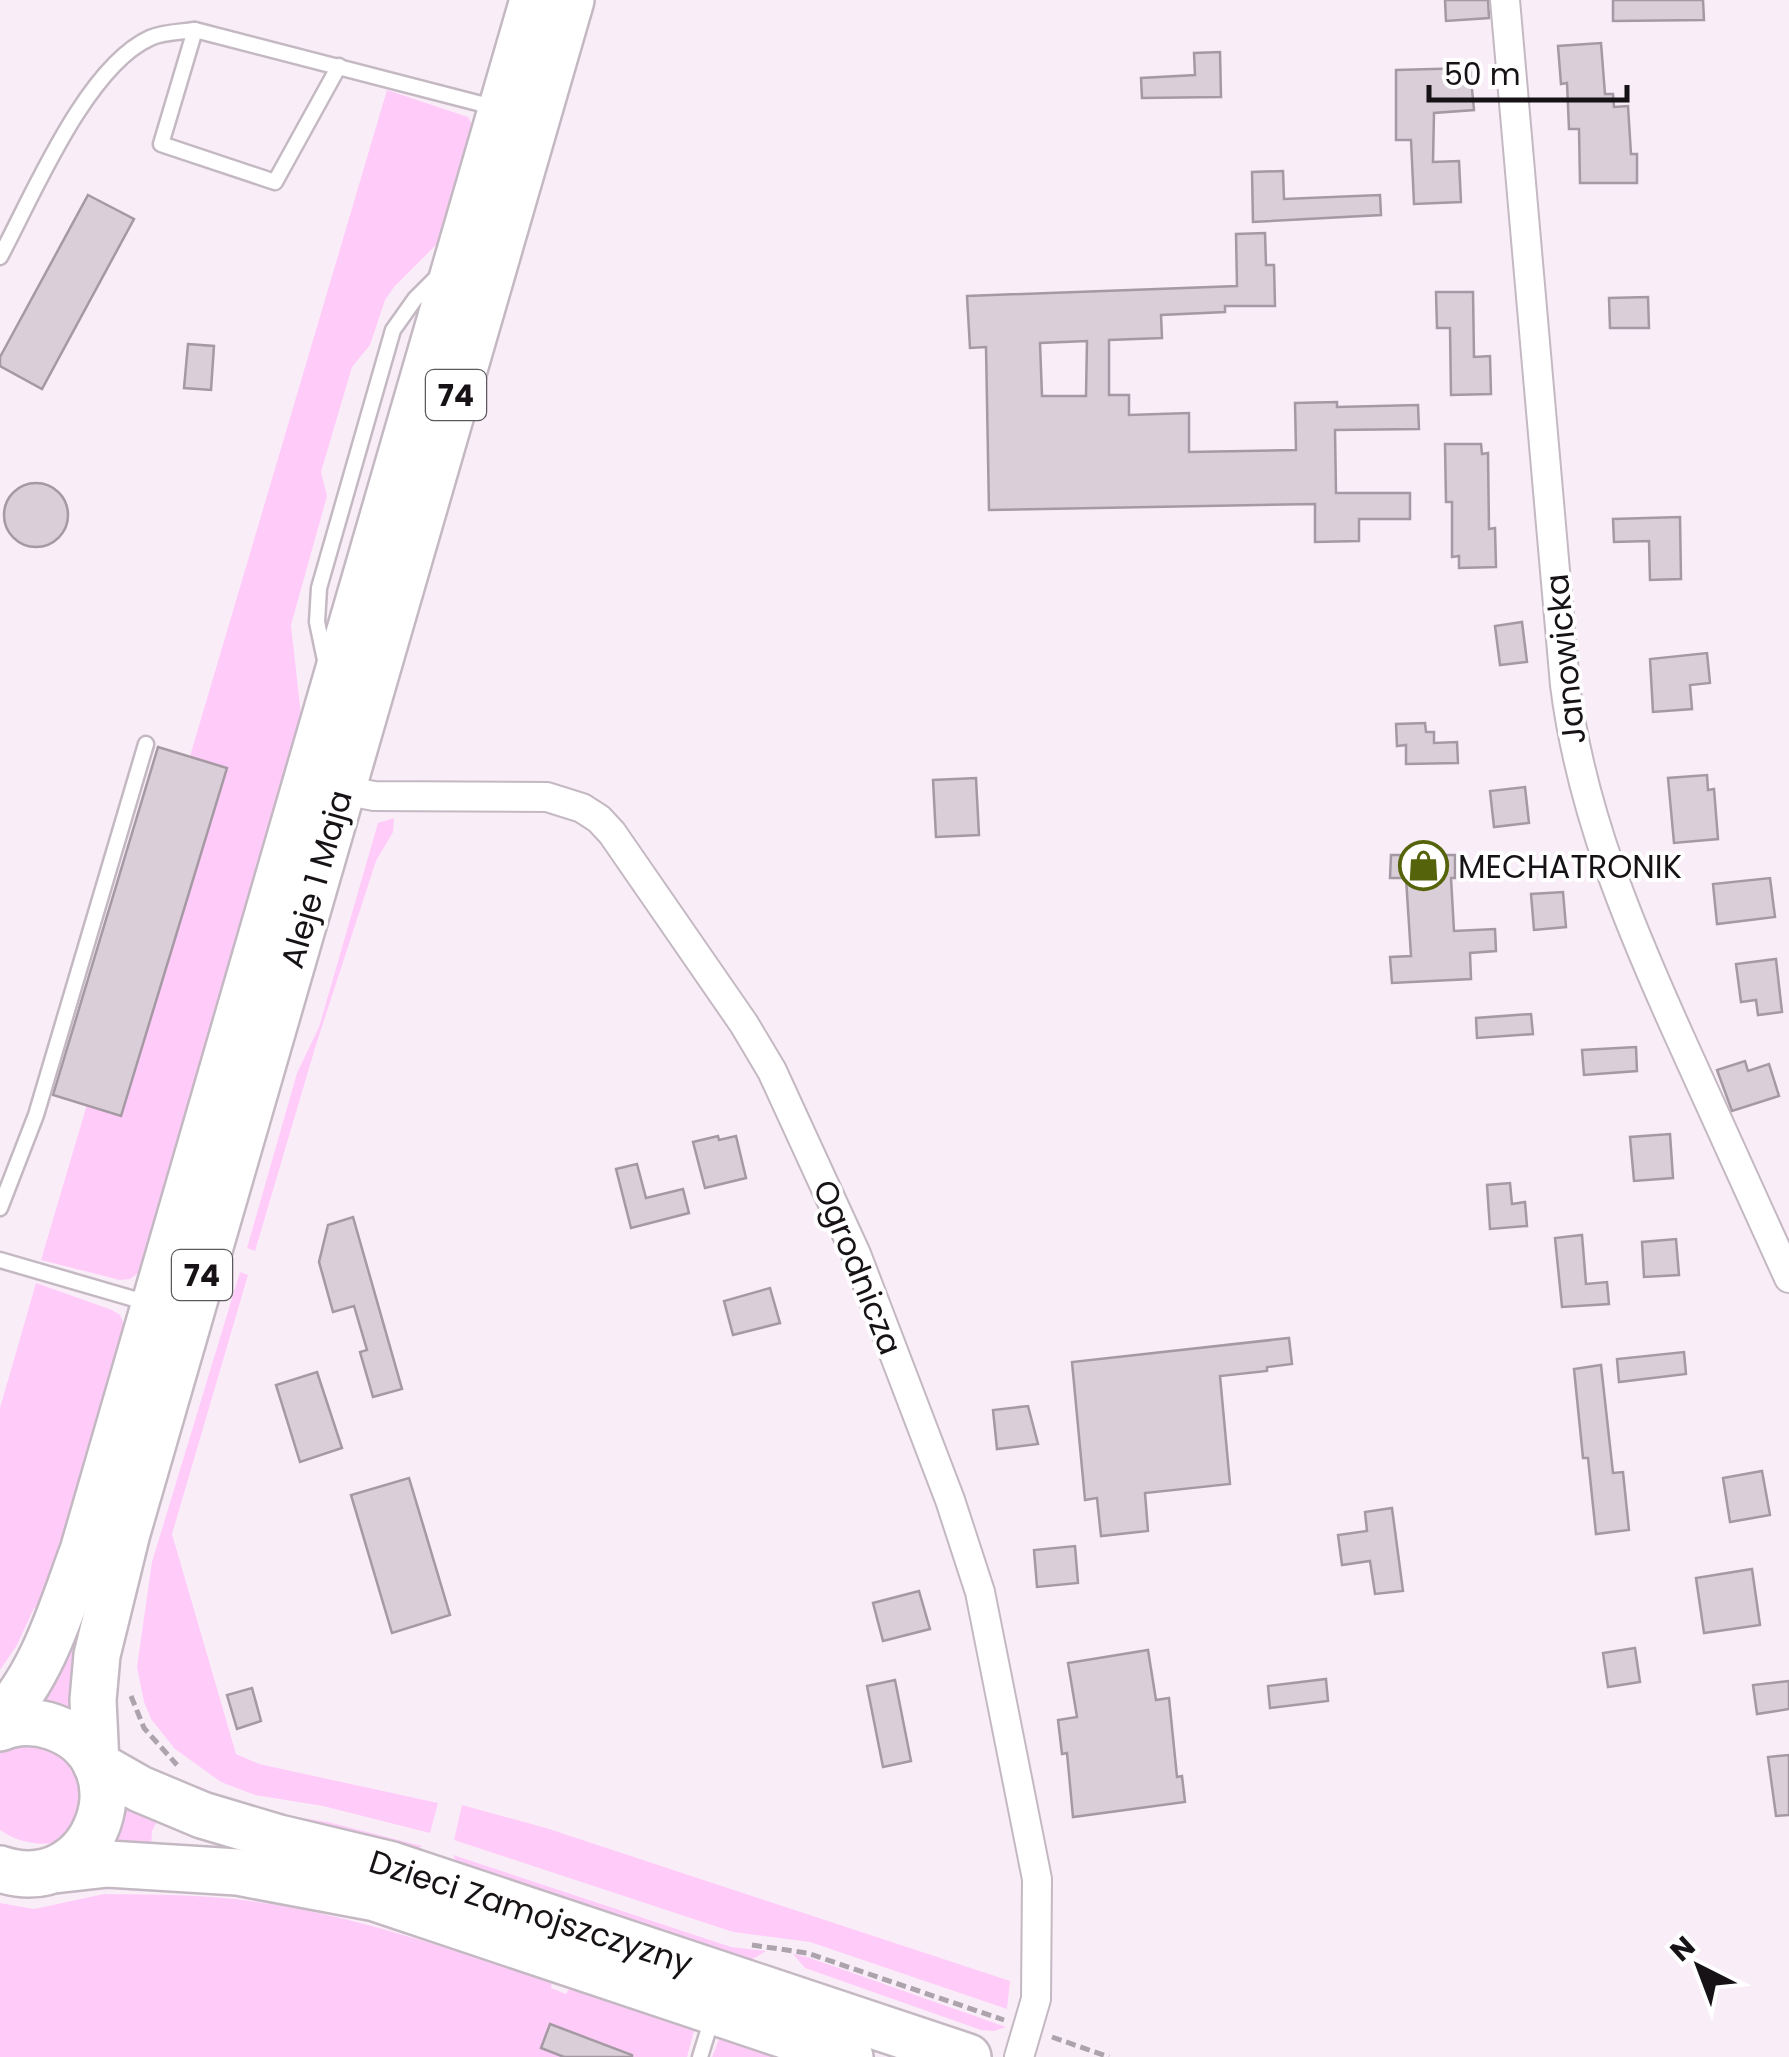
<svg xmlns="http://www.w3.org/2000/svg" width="1789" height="2057" font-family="Poppins,sans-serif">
  <rect width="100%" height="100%" fill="#f9edf8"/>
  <!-- green -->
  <g fill="#ffccfa">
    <path d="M 387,90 L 468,117 L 476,132 L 441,240 L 394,287 L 385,300 L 370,345 L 352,367 L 321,472 L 327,496 L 291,625 L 302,724 L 144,1269 L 130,1279 L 120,1280 L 41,1260 Z"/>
    <path d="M 394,818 L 393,832 L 376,861 L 315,1048 L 255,1251 L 247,1248 L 297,1073 L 319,1027 L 378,823 Z"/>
    <path d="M 240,1272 L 248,1275 L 172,1534 L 236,1754 L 259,1764 L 438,1803 L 430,1833 L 323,1806 L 255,1795 L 221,1782 L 175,1749 L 151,1719 L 144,1702 L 137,1667 L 152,1562 Z"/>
    <path d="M 36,1283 L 112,1310 L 120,1315 L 126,1328 L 46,1605 L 34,1608 L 17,1645 L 0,1670 L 0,1408 Z"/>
    <path d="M 69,1628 L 90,1637 L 84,1714 L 32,1705 Z"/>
    <path d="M 10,1742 L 68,1749 L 89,1805 L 61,1842 C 39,1846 19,1843 0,1830 L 0,1748 Z"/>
    <path d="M 198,1786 L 252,1810 L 328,1822 L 422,1846 L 417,1850 L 240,1811 L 193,1787 Z"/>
    <path d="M 115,1792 L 161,1814 L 152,1831 L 151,1850 L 110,1848 Z"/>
    <path d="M 462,1805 L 546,1828 L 1010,1981 L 1007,2009 L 810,1942 L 733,1932 L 454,1840 Z"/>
    <path d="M 453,1855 L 731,1947 L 766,1951 L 751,1960 L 727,1957 L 458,1865 Z"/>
    <path d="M 104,1894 C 155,1895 206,1894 257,1902 C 358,1916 455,1951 552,1983 L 551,1988 L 566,1994 L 569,1989 L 694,2031 L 687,2057 L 0,2057 L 0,1903 L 34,1909 Z"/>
    <path d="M 793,1954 L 810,1958 L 1006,2027 L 994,2031 L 981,2030 L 805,1968 Z"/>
    <path d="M 719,2039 L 773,2057 L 712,2057 Z"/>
  </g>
  <!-- building -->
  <g fill="#daced8" stroke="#a599a3" stroke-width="2.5" fill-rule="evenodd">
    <path d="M 1445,0 L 1488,0 L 1489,18 L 1446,21 Z"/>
    <path d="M 1613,0 L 1703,0 L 1704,20 L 1613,21 Z"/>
    <path d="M 1601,43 L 1605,94 L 1613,94 L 1614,107 L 1628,106 L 1631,154 L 1637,154 L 1637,183 L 1580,183 L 1579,129 L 1569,129 L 1567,83 L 1561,84 L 1558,46 Z"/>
    <path d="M 1220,52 L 1221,97 L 1142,98 L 1141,78 L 1195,75 L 1194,53 Z"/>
    <path d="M 1470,68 L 1474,110 L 1434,113 L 1433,162 L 1459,161 L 1461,202 L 1414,204 L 1411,140 L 1396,140 L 1396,70 Z"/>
    <path d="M 1283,171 L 1284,199 L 1380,195 L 1381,215 L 1253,222 L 1252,172 Z"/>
    <path d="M 88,195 L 134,219 L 42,389 L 0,366 L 0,357 Z"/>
    <path d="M 1265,233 L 1266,265 L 1274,265 L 1275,306 L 1225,306 L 1225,312 L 1161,315 L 1162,338 L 1109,340 L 1109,395 L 1129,395 L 1129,415 L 1189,413 L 1189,452 L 1296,450 L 1295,403 L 1337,402 L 1337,407 L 1418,405 L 1419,429 L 1335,430 L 1336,493 L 1410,493 L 1410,519 L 1359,519 L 1359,541 L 1315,542 L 1315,504 L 989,510 L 986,347 L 970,348 L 967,296 L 1237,286 L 1236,234 ZM 1087,341 L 1086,396 L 1042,396 L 1040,343 Z"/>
    <path d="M 1436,292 L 1473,292 L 1474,357 L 1490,356 L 1491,394 L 1451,395 L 1450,328 L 1437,328 Z"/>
    <path d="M 1648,297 L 1649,328 L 1610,328 L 1609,298 Z"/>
    <path d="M 188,344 L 214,346 L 211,390 L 184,388 Z"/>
    <path d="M 1445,444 L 1481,444 L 1482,454 L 1488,453 L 1489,529 L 1495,528 L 1496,567 L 1459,568 L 1459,556 L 1452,557 L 1452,502 L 1446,502 Z"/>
    <circle cx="36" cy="515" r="32"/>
    <path d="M 1680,517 L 1681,579 L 1650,580 L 1649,541 L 1614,542 L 1613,519 Z"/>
    <path d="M 1522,622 L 1527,662 L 1500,665 L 1495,626 Z"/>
    <path d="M 1707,653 L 1710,683 L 1690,685 L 1692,709 L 1653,712 L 1650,659 Z"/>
    <path d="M 1425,723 L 1426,732 L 1434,732 L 1434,743 L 1457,742 L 1458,763 L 1406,764 L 1406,745 L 1397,746 L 1396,724 Z"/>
    <path d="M 158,747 L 227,768 L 121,1116 L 53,1095 Z"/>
    <path d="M 1707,775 L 1708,790 L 1714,789 L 1718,839 L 1674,843 L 1668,778 Z"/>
    <path d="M 976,778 L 979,835 L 936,837 L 933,780 Z"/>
    <path d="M 1525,787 L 1529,823 L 1494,827 L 1490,791 Z"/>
    <path d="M 1391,855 L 1455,855 L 1455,878 L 1451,878 L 1454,931 L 1495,929 L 1496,951 L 1470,953 L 1471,979 L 1392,983 L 1390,957 L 1411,956 L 1406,878 L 1390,878 Z"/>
    <path d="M 1770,878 L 1775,917 L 1717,924 L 1713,884 Z"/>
    <path d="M 1563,892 L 1566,927 L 1534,930 L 1531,894 Z"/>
    <path d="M 1776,959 L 1782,1012 L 1758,1015 L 1756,1000 L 1741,1002 L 1736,964 Z"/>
    <path d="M 1531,1014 L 1533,1034 L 1477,1038 L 1476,1018 Z"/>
    <path d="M 1636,1047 L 1637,1071 L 1584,1075 L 1582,1050 Z"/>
    <path d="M 1745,1061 L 1748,1071 L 1769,1064 L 1779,1096 L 1732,1111 L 1717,1070 Z"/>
    <path d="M 1670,1134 L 1673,1178 L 1634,1181 L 1630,1137 Z"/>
    <path d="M 718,1136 L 719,1140 L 736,1136 L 746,1178 L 705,1188 L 693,1142 Z"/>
    <path d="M 637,1164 L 646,1198 L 683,1189 L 689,1213 L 631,1228 L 616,1169 Z"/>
    <path d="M 1510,1183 L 1512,1204 L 1525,1202 L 1527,1226 L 1490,1229 L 1487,1185 Z"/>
    <path d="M 353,1217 L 402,1389 L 373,1397 L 360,1352 L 367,1350 L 354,1306 L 333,1312 L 319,1262 L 328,1225 Z"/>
    <path d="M 1582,1235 L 1586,1284 L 1607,1282 L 1609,1304 L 1562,1307 L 1555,1238 Z"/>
    <path d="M 1676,1239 L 1679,1275 L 1644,1277 L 1642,1242 Z"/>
    <path d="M 770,1288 L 780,1323 L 733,1335 L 724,1301 Z"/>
    <path d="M 1289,1338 L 1292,1364 L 1267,1367 L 1267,1371 L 1220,1376 L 1230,1484 L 1145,1493 L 1148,1531 L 1101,1536 L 1097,1498 L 1085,1500 L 1072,1362 Z"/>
    <path d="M 1684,1352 L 1686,1374 L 1619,1382 L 1617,1359 Z"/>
    <path d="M 1601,1365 L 1613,1473 L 1623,1472 L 1629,1530 L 1596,1534 L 1588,1458 L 1583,1458 L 1574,1369 Z"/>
    <path d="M 317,1372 L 342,1448 L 300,1462 L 276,1385 Z"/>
    <path d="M 1028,1406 L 1038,1444 L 997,1449 L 993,1410 Z"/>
    <path d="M 1762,1471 L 1770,1515 L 1730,1522 L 1723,1478 Z"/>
    <path d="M 409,1478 L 450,1615 L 392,1633 L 351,1495 Z"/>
    <path d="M 1392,1508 L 1403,1591 L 1375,1594 L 1370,1561 L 1342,1565 L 1338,1535 L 1367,1531 L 1365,1512 Z"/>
    <path d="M 1075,1546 L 1078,1583 L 1037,1587 L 1034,1550 Z"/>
    <path d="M 1752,1569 L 1760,1625 L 1704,1633 L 1696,1578 Z"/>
    <path d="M 919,1591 L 930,1629 L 883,1641 L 873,1603 Z"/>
    <path d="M 1635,1648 L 1640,1682 L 1608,1687 L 1603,1653 Z"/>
    <path d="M 1148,1650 L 1156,1700 L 1169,1698 L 1177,1777 L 1182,1776 L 1185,1802 L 1073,1817 L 1067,1753 L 1062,1754 L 1058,1720 L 1077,1717 L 1068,1663 Z"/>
    <path d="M 1326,1679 L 1328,1701 L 1270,1708 L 1268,1686 Z"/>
    <path d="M 895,1680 L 911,1761 L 883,1767 L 867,1686 Z"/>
    <path d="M 1789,1681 L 1789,1709 L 1757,1714 L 1753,1685 Z"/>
    <path d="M 252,1688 L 261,1721 L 237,1729 L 227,1695 Z"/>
    <path d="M 1789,1755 L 1789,1815 L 1776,1816 L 1768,1757 Z"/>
    <path d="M 550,2024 L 632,2055 L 632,2057 L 564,2057 L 541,2048 Z"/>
  </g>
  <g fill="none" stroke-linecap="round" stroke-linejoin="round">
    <defs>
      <g id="service">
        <path d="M 195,30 L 161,144 L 275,182 L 339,66"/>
        <path d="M 0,257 C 33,195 86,67 150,38 C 163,32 181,32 195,30 L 497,108"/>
        <path d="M 326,665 L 317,622 L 319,588 L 393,330 L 415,299 L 439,275"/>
        <path d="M 0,1208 L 36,1115 L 146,744"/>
        <path d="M 0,1260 L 148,1303"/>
        <path d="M 700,2057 L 713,2015"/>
      </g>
      <g id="minor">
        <path d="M 1505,0 L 1565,685 C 1581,811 1629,925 1681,1040 C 1717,1120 1753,1199 1789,1278"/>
        <path d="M 327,787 L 374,796 L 547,797 L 582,808 L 599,819 L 612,833 L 744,1024 L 772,1071 L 856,1254 L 950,1500 L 980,1592 L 1037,1879 L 1036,1999 L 1019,2057"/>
      </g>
      <g id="primary">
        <path d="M 571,0 L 127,1533 L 97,1655 L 93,1700 L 96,1764 L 140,1789 L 202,1815 L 279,1838 L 392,1865 L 968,2057"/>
        <path d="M 0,1719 C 43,1675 62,1607 83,1551 L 533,0"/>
        <path d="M 0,1728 C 16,1721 36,1721 53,1727 C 146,1759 98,1902 0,1869"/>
        <path d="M 54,1870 L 108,1864 L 237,1872 L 375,1898 L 850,2057"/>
      </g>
    </defs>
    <!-- service casing -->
    <use href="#service" stroke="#c4b9c3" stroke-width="19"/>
    <!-- minor casing -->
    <use href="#minor" stroke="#c4b9c3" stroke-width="32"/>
    <!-- primary casing -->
    <use href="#primary" stroke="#c4b9c3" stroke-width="50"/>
    <!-- path -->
    <g stroke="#aca3ac" stroke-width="5" stroke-dasharray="10 5" stroke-linecap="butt">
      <path d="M 131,1696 L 144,1728 L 177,1765"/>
      <path d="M 752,1945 L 807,1953 L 1004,2020"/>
      <path d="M 1052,2037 L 1109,2057"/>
    </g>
    <!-- service -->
    <use href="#service" stroke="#fff" stroke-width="14"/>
    <!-- minor -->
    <use href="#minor" stroke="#fff" stroke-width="28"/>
    <!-- primary -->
    <use href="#primary" stroke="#fff" stroke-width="45"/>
  </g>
  <!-- icons -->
  <defs>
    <symbol id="shop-ring" viewBox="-11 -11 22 22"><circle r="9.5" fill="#fff" stroke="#55640a" stroke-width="1.5"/><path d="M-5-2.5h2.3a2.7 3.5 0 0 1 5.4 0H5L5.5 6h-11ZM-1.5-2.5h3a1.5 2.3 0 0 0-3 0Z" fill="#55640a"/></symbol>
  </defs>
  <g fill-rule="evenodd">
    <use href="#shop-ring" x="1396" y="838" width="55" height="55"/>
  </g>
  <g text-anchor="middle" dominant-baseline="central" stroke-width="8" stroke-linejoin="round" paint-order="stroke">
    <!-- shield labels -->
    <g fill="#fff" stroke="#5c595c" stroke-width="2.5">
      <rect x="426" y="370" width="60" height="50" rx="8"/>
      <rect x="172" y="1250" width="60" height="50" rx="8"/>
    </g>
    <g font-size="30" font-weight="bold" fill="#161216">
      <text x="456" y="395">74</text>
      <text x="202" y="1275">74</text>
    </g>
    <!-- street labels -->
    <g font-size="32" fill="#161216" stroke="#fff">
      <text transform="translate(1565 659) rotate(-96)">Janowicka</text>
      <text transform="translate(316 879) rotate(-74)">Aleje 1 Maja</text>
      <text transform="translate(858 1267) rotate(68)">Ogrodnicza</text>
      <text transform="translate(531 1912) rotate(18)">Dzieci Zamojszczyzny</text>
    </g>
    <!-- poi labels -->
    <g font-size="32" fill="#161216" stroke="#fff" text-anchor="start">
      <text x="1458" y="866">MECHATRONIK</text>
    </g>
  </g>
  <!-- north arrow -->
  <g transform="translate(1699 1967) rotate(318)" stroke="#ffffff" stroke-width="8" paint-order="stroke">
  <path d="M0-8L18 38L0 25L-18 38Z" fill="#161216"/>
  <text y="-15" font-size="28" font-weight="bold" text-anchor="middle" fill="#161216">N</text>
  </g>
  <!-- scale -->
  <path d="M1429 85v15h198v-15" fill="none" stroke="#161216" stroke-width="5"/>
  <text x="1444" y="85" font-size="30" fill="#161216" stroke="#ffffff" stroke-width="8" paint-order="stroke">50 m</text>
</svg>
